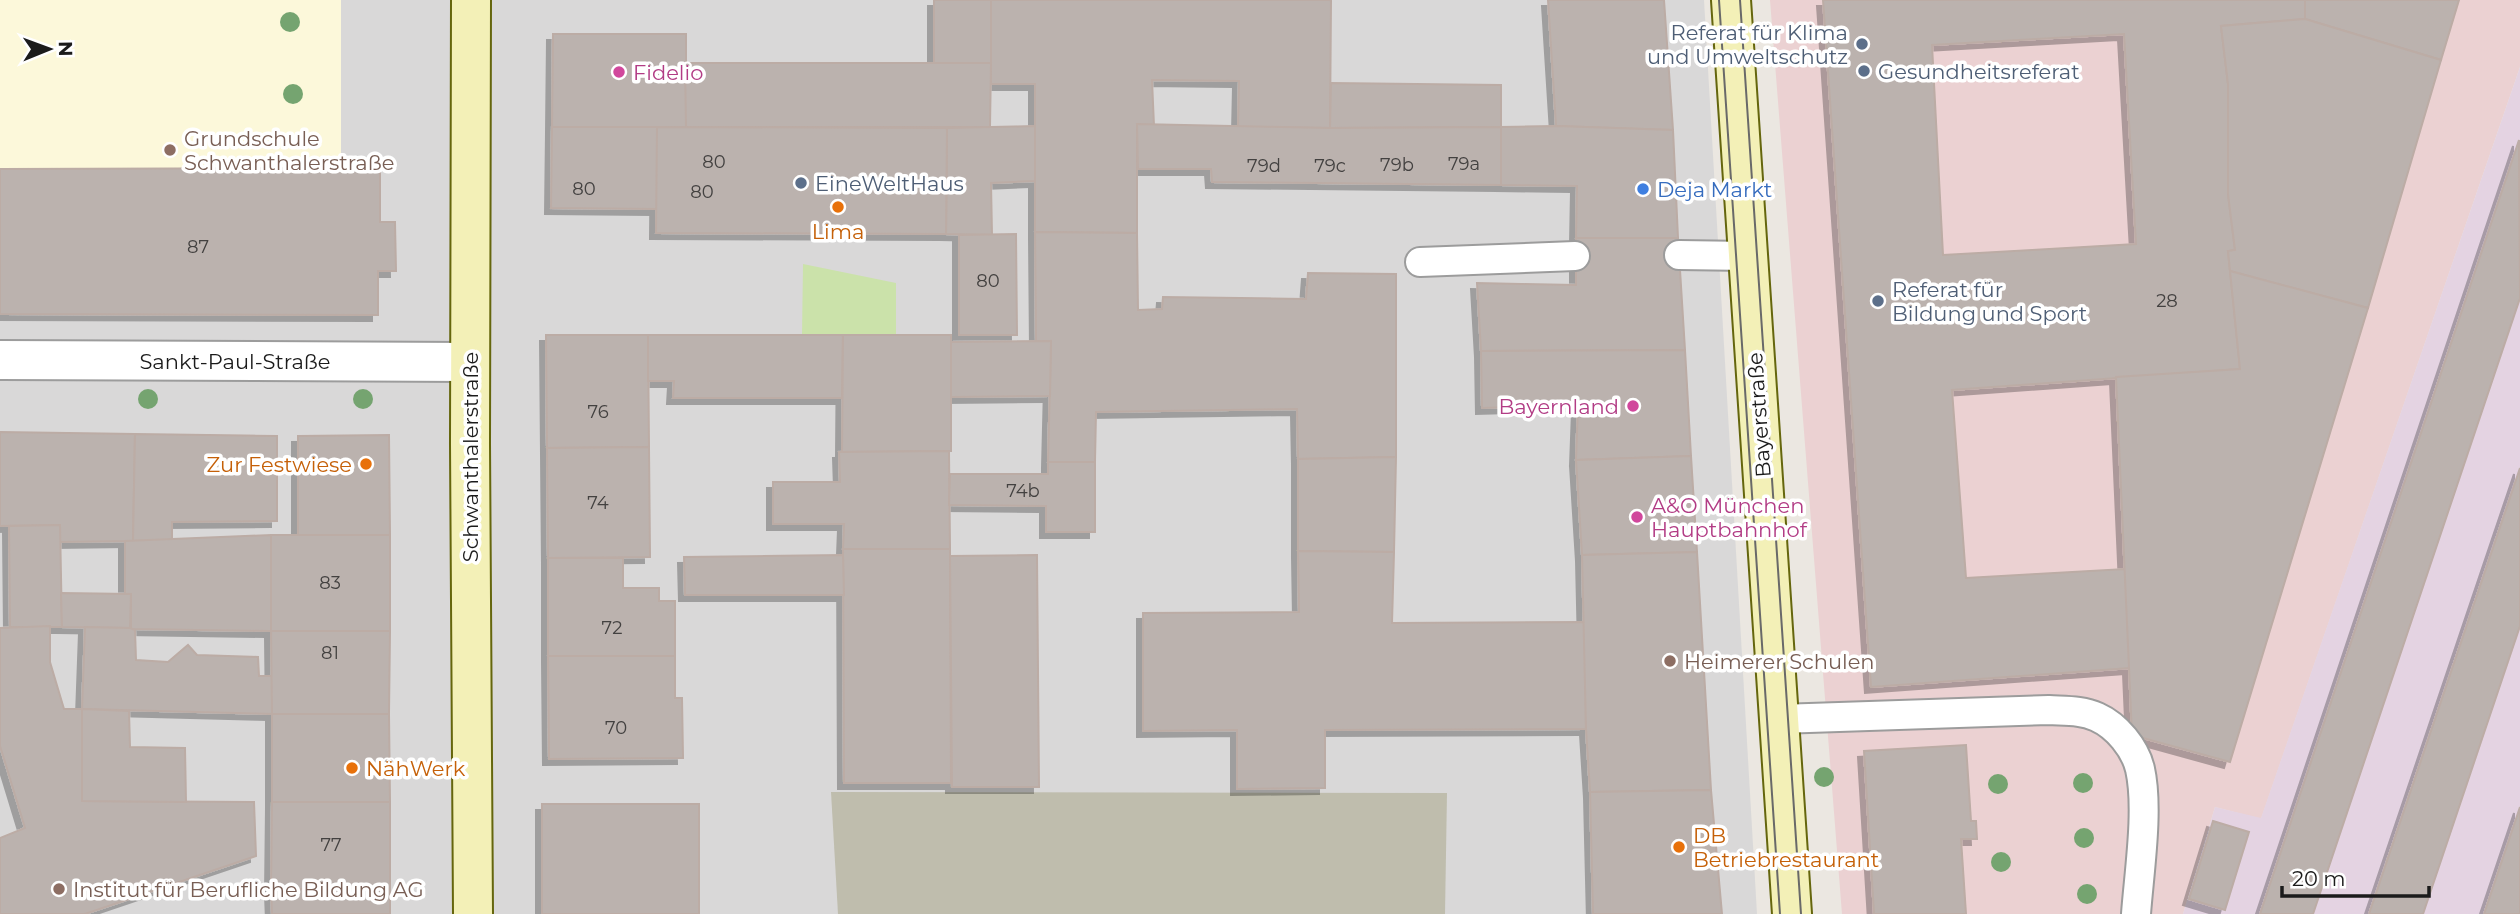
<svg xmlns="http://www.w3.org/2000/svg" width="2520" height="914" font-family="Montserrat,sans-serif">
  <defs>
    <filter id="shadow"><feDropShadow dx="-6" dy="6" stdDeviation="0" flood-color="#0004"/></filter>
  </defs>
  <rect width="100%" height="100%" fill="#ebe7e1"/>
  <!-- residential -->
  <path fill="#d9d8d8" d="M 0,0 L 1704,0 L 1757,914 L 0,914 Z"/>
  <!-- commercial -->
  <path fill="#ebd1d2" d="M 1770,0 L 2520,0 L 2520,67 L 2261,819 L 2215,807 L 2183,914 L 1842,914 Z"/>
  <!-- industrial -->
  <path fill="#e4d3e2" d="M 2520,67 L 2520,914 L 2183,914 L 2215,807 L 2261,818 Z"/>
  <!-- education -->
  <path fill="#fcf8da" d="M 0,0 L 341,0 L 341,167 L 380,168 L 380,222 L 395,222 L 396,271 L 378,271 L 378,315 L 0,314 Z"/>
  <!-- construction -->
  <path fill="#bfbdad" d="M 831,792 L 1447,793 L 1445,914 L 838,914 Z"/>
  <!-- grass -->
  <path fill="#cbe2aa" d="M 803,264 L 896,283 L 896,335 L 802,335 Z"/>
  <!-- building -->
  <g fill="#bbb2ae" stroke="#bcaca5" stroke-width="2" fill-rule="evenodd" filter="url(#shadow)">
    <rect x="934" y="0" width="57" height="63"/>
    <path d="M 991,0 L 1331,0 L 1330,128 L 1238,127 L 1239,81 L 1152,80 L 1154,126 L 1137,124 L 1137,233 L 1035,232 L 1035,84 L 991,84 Z"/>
    <path d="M 1548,0 L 1664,0 L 1673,130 L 1556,126 Z"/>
    <path d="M 1823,0 L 2305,0 L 2305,19 L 2221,26 L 2228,84 L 2228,194 L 2235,250 L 2228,251 L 2240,369 L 1952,390 L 1966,578 L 2125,569 L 2130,668 L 1871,687 ZM 2124,34 L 2136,244 L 1943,255 L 1932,45 Z"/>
    <path d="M 2305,0 L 2459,0 L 2441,60 L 2305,19 Z"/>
    <path d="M 2305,19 L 2441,60 L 2368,308 L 2230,271 L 2228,251 L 2235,250 L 2228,194 L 2228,84 L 2221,26 Z"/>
    <path d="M 553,34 L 686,34 L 686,127 L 552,127 Z"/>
    <path d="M 685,63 L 991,63 L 990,127 L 686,127 Z"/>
    <path d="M 1331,83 L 1501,85 L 1501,127 L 1330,128 Z"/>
    <path d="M 1137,124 L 1330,128 L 1501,127 L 1501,185 L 1212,182 L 1211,169 L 1138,169 Z"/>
    <path d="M 1035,126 L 1035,181 L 991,183 L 992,235 L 946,234 L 947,128 Z"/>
    <path d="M 1556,126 L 1673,130 L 1678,238 L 1576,238 L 1577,186 L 1501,185 L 1501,127 Z"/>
    <path d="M 552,127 L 657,127 L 657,209 L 551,208 Z"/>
    <path d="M 657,127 L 947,128 L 946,234 L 656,233 Z"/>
    <path d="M 2519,140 L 2520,298 L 2313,914 L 2260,914 Z"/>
    <path d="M 380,168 L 380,222 L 395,222 L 396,271 L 378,271 L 378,315 L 0,314 L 0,169 Z"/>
    <path d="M 1035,232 L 1137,233 L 1138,310 L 1162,309 L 1163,297 L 1306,299 L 1308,273 L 1396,274 L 1396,457 L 1298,459 L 1297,409 L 1096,412 L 1095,462 L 1048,462 L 1051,341 L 1036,343 Z"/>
    <path d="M 1016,234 L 1017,335 L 959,335 L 959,235 Z"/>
    <path d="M 1576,238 L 1678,238 L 1685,350 L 1481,351 L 1477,283 L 1576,285 Z"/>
    <path d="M 2230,271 L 2368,308 L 2230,762 L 2132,735 L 2116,377 L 2240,369 Z"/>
    <path d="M 546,335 L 648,335 L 649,447 L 547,448 Z"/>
    <path d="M 648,335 L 843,335 L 842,398 L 673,398 L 674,381 L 648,381 Z"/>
    <path d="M 843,335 L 951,335 L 951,451 L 842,452 Z"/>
    <path d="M 1051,341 L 1050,396 L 951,397 L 951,342 Z"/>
    <path d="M 1685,350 L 1691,456 L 1576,460 L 1578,405 L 1482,408 L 1481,351 Z"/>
    <path d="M 0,432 L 135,434 L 133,541 L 60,542 L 60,525 L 0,526 Z"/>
    <path d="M 135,434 L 277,436 L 277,521 L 172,522 L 172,540 L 133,541 Z"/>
    <path d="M 389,435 L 390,535 L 298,535 L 298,436 Z"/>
    <path d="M 649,447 L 650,557 L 548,558 L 547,448 Z"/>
    <path d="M 949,451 L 950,549 L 843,549 L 844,524 L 773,524 L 773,482 L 840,482 L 839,452 Z"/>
    <path d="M 1691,456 L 1697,552 L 1582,555 L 1576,460 Z"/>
    <path d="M 1396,457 L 1394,552 L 1298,551 L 1298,459 Z"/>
    <path d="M 1048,462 L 1095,462 L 1095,532 L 1046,532 L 1046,506 L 949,505 L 950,474 L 1048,474 Z"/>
    <path d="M 2520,468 L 2520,626 L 2423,914 L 2369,914 Z"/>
    <path d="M 60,525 L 62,627 L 10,627 L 9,526 Z"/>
    <rect x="271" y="535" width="119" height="96"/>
    <path d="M 271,535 L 271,631 L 131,629 L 131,594 L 125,594 L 125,541 Z"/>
    <path d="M 843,549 L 950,549 L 951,783 L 844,783 Z"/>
    <path d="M 1298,551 L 1394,552 L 1392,623 L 1585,622 L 1586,729 L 1325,730 L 1325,788 L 1237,789 L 1237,730 L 1143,731 L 1143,613 L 1299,612 Z"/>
    <path d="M 1697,552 L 1711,790 L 1590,792 L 1586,729 L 1582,555 Z"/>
    <path d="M 843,555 L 844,595 L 685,595 L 684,557 Z"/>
    <path d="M 1037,555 L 1039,787 L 952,787 L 950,556 Z"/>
    <path d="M 548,558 L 623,558 L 623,588 L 659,588 L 659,601 L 675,601 L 675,656 L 548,656 Z"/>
    <path d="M 61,593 L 131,594 L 130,628 L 62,627 Z"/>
    <path d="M 50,626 L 50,662 L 64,709 L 82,709 L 82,801 L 254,802 L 256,856 L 85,914 L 0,914 L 0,838 L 25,828 L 0,746 L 0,628 Z"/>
    <path d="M 85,627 L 130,628 L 135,630 L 136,660 L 168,662 L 188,645 L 197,655 L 258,657 L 259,676 L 272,676 L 272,714 L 82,709 Z"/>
    <path d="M 271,631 L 390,631 L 389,714 L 272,714 Z"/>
    <path d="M 548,656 L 675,656 L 675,698 L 682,698 L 683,758 L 549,759 Z"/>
    <path d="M 82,709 L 129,711 L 130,747 L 185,748 L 186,802 L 82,801 Z"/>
    <path d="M 272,714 L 389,714 L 390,802 L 272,802 Z"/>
    <path d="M 1966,745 L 1971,821 L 1976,821 L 1977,839 L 1961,839 L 1966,914 L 1874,914 L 1864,751 Z"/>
    <path d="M 1711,790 L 1722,914 L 1593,914 L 1590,792 Z"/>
    <path d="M 272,802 L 390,802 L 390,889 L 271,889 Z"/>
    <rect x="542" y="804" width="157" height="110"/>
    <path d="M 2520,807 L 2520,914 L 2484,914 Z"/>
    <path d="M 2213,821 L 2249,832 L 2225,910 L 2189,899 Z"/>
    <path d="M 271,889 L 390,889 L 390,914 L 272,914 Z"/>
  </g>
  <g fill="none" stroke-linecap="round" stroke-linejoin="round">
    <defs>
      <g id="lane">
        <path d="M 1679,255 L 1748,256"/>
        <path d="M 1420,262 L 1575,256"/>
        <path d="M 1779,719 L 2049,710 C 2066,711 2082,710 2097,717 C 2117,726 2135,748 2140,769 C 2149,809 2139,873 2136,914"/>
      </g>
      <path id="street" d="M 0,360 L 470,362"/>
      <g id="secondary">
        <path d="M 471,0 L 470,444 L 473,914"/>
        <path d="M 1731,0 L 1792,914"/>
      </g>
    </defs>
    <!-- lane casing -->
    <use href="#lane" stroke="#9c9c9c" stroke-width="32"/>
    <!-- street casing -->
    <use href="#street" stroke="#9c9c9c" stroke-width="42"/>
    <!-- secondary casing -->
    <use href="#secondary" stroke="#65660d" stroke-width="42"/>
    <!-- lane -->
    <use href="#lane" stroke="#fff" stroke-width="28"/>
    <!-- street -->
    <use href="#street" stroke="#fff" stroke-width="38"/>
    <!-- secondary -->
    <use href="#secondary" stroke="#f3f0b7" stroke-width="38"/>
    <!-- tram -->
    <g stroke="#696969" stroke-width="2">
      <path d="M 1719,0 L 1780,914"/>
      <path d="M 1740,0 L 1801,914"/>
    </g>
  </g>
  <!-- trees -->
  <g fill="#75a470">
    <circle cx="290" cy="22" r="10"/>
    <circle cx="293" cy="94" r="10"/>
    <circle cx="148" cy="399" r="10"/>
    <circle cx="363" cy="399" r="10"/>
    <circle cx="1824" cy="777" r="10"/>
    <circle cx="2083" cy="783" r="10"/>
    <circle cx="1998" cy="784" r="10"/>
    <circle cx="2084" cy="838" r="10"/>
    <circle cx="2001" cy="862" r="10"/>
    <circle cx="2087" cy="894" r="10"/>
  </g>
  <!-- markers -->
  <g fill="#5c6f8a" stroke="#fff" stroke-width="2.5">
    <circle cx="1862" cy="44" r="7"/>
    <circle cx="1864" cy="71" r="7"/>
    <circle cx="801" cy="183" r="7"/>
    <circle cx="1878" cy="301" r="7"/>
  </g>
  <g fill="#d1479c" stroke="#fff" stroke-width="2.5">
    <circle cx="619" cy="72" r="7"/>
    <circle cx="1633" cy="406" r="7"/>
    <circle cx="1637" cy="517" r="7"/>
  </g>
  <g fill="#8d6e63" stroke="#fff" stroke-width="2.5">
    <circle cx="170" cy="150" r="7"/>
    <circle cx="1670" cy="661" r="7"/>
    <circle cx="59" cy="889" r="7"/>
  </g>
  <circle fill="#3f7fe0" stroke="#fff" stroke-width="2.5" cx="1643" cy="189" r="7"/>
  <g fill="#e8710a" stroke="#fff" stroke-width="2.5">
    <circle cx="838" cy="207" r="7"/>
    <circle cx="366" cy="464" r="7"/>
    <circle cx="352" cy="768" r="7"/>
    <circle cx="1679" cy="847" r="7"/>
  </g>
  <g text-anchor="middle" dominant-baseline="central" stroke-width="7" stroke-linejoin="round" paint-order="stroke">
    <!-- number labels -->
    <g font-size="18" fill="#434140">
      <text x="714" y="162">80</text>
      <text x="1464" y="164">79a</text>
      <text x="1397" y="165">79b</text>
      <text x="1264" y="166">79d</text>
      <text x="1330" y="166">79c</text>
      <text x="584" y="189">80</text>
      <text x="702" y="192">80</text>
      <text x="198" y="247">87</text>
      <text x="988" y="281">80</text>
      <text x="2167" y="301">28</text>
      <text x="598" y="412">76</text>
      <text x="1023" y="491">74b</text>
      <text x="598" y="503">74</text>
      <text x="330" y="583">83</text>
      <text x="612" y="628">72</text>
      <text x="330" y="653">81</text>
      <text x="616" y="728">70</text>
      <text x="331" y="845">77</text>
    </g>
    <!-- service labels -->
    <g font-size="21" fill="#4e5e75" stroke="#fff" text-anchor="start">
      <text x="1848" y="32" text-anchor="end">Referat für Klima<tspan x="1848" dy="24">und Umweltschutz</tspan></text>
      <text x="1878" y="71">Gesundheitsreferat</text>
      <text x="815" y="183">EineWeltHaus</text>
      <text x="1892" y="289">Referat für<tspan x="1892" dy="24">Bildung und Sport</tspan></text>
    </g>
    <!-- hotel labels -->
    <g font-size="21" fill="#b23c85" stroke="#fff" text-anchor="start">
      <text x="633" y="72">Fidelio</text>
      <text x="1619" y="406" text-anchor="end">Bayernland</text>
      <text x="1651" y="505">A&amp;O München<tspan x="1651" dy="24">Hauptbahnhof</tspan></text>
    </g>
    <!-- education labels -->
    <g font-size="21" fill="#785e54" stroke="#fff" text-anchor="start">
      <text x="184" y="138">Grundschule<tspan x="184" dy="24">Schwanthalerstraße</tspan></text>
      <text x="1684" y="661">Heimerer Schulen</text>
      <text x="73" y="889">Institut für Berufliche Bildung AG</text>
    </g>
    <!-- shop labels -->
    <g font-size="21" fill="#366cbe" stroke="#fff" text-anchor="start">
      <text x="1657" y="189">Deja Markt</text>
    </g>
    <!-- food labels -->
    <g font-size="21" fill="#c56008" stroke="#fff" text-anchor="start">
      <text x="838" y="231" text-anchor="middle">Lima</text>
      <text x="352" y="464" text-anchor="end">Zur Festwiese</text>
      <text x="366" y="768">NähWerk</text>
      <text x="1693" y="835">DB<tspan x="1693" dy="24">Betriebrestaurant</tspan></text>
    </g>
    <!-- street labels -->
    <g font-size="21" fill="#1b1b1b" stroke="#fff">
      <text x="235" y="361">Sankt-Paul-Straße</text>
      <text transform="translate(1759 415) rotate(-94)">Bayerstraße</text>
      <text transform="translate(470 457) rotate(-90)">Schwanthalerstraße</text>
    </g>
  </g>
  <!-- north arrow -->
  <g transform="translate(49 49) rotate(89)" stroke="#ffffff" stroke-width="5" paint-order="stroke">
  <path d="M0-5L12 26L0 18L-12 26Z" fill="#1b1b1b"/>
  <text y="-10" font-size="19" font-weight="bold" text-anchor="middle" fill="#1b1b1b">N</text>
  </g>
  <!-- scale -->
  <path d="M2282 886v10h147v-10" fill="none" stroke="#1b1b1b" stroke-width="3.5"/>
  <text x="2292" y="886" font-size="21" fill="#1b1b1b" stroke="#ffffff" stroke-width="5" paint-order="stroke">20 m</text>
</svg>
